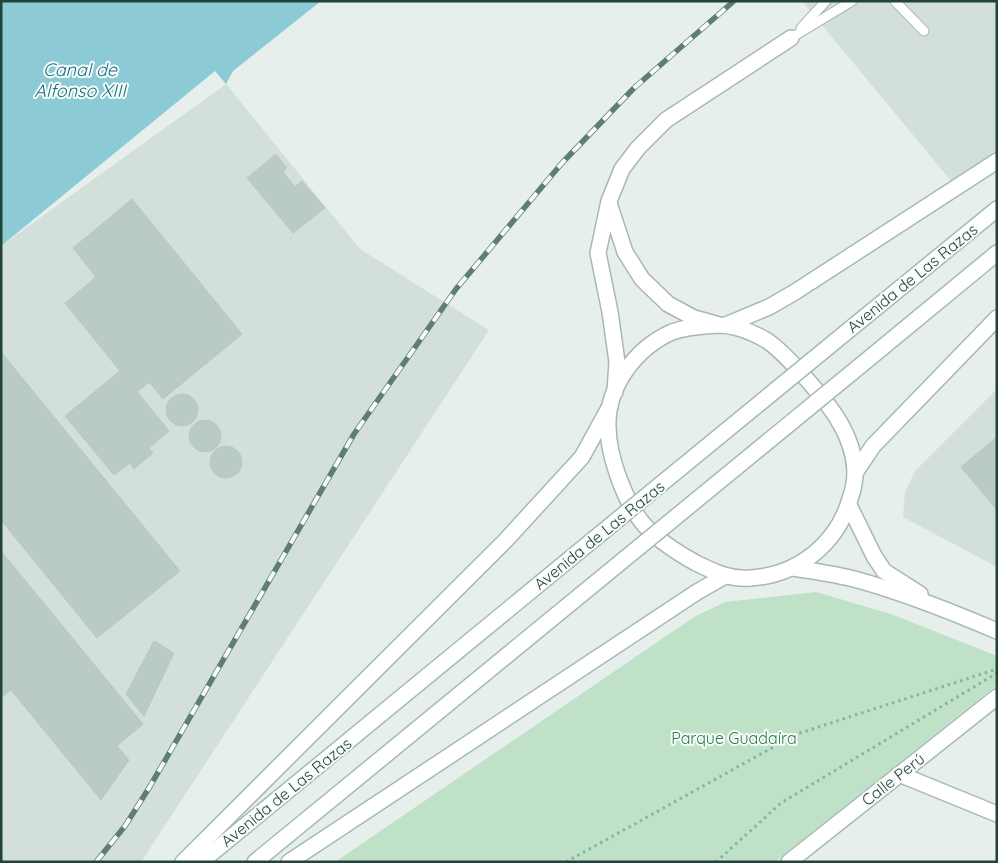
<svg xmlns="http://www.w3.org/2000/svg" width="998" height="863" font-family="Quicksand,sans-serif">
  <rect width="100%" height="100%" fill="#e6efeb"/>
  <!-- built -->
  <g fill="#d3dfda">
    <path d="M 802,1 L 997,1 L 997,150 L 952,182 Z"/>
    <path d="M 226,84 L 360,249 L 489,330 L 141,862 L 1,862 L 1,246 Z"/>
    <path d="M 997,389 L 997,567 L 903,517 L 905,492 L 915,471 Z"/>
  </g>
  <!-- green -->
  <path fill="#bee1c8" d="M 816,592 L 891,614 L 997,656 L 997,685 L 775,862 L 335,862 L 694,617 L 725,602 Z"/>
  <!-- water -->
  <path fill="#8ccad6" d="M 1,1 L 321,1 L 233,71 L 226,84 L 215,71 L 1,246 Z"/>
  <!-- building -->
  <g fill="#bacac4" stroke="#b7c9c2">
    <path d="M 276,154 L 287,168 L 283,172 L 295,187 L 302,181 L 325,208 L 293,233 L 247,178 Z"/>
    <path d="M 132,199 L 242,334 L 163,399 L 149,382 L 137,392 L 65,303 L 96,277 L 73,248 Z"/>
    <path d="M 1,352 L 180,571 L 97,638 L 1,520 Z"/>
    <path d="M 120,371 L 169,431 L 149,448 L 153,453 L 134,469 L 130,463 L 114,475 L 65,416 Z"/>
    <circle cx="182" cy="410" r="16"/>
    <circle cx="205" cy="436" r="16"/>
    <path d="M 997,437 L 997,510 L 961,467 Z"/>
    <circle cx="226" cy="462" r="16"/>
    <path d="M 1,551 L 143,724 L 117,746 L 129,760 L 101,800 L 11,690 L 1,698 Z"/>
    <path d="M 154,641 L 174,653 L 144,716 L 126,694 Z"/>
  </g>
  <g fill="none" stroke-linecap="round" stroke-linejoin="round">
    <defs>
      <g id="service">
        <path d="M 895,1 L 924,31"/>
        <path d="M 801,28 L 826,1"/>
        <path d="M 791,38 L 852,1"/>
      </g>
      <g id="minor">
        <path d="M 609,203 L 625,252 L 642,279 L 668,304 L 694,318 L 716,324"/>
        <path d="M 615,392 L 617,362 L 610,312 L 598,253 L 609,201 L 622,169 L 638,148 L 666,120 L 791,38"/>
        <path d="M 899,774 L 997,814"/>
        <path d="M 789,862 L 997,697"/>
      </g>
      <g id="tertiary">
        <path d="M 718,325 C 734,325 752,332 766,340 C 780,349 792,363 803,375 C 827,402 854,433 855,472 C 855,481 853,491 850,499 C 837,544 798,575 751,578 C 731,580 714,572 696,563 C 676,552 655,539 641,521 C 630,507 624,492 618,476 C 612,459 608,444 608,426 C 607,386 636,348 672,332 C 687,326 703,326 718,325 Z"/>
        <path d="M 849,505 L 874,556 L 884,571 L 920,594"/>
        <path d="M 793,568 C 814,571 834,574 854,579 C 903,592 950,611 997,631"/>
      </g>
      <g id="secondary">
        <path d="M 726,325 L 769,307 L 795,292 L 997,161"/>
        <path d="M 844,334 L 997,209"/>
        <path d="M 866,361 L 997,253"/>
        <path d="M 855,473 L 873,446 L 997,318"/>
        <path d="M 183,862 L 506,540 L 582,457 L 610,406"/>
        <path d="M 201,862 L 594,539"/>
        <path d="M 255,862 L 616,566"/>
        <path d="M 289,862 L 697,592 L 725,576"/>
      </g>
    </defs>
    <!-- service casing -->
    <use href="#service" stroke="#a8b8b2" stroke-width="11"/>
    <!-- minor casing -->
    <use href="#minor" stroke="#a8b8b2" stroke-width="18"/>
    <!-- tertiary casing -->
    <use href="#tertiary" stroke="#a8b8b2" stroke-width="18"/>
    <!-- secondary casing -->
    <use href="#secondary" stroke="#a3bbb3" stroke-width="18"/>
    <!-- path -->
    <g stroke="#85b4a6" stroke-width="3" stroke-dasharray="2.5 4" stroke-linecap="butt">
      <path d="M 566,862 L 797,734 L 997,669"/>
      <path d="M 716,862 L 781,803 L 997,673"/>
    </g>
    <!-- service -->
    <use href="#service" stroke="#fff" stroke-width="9"/>
    <!-- minor -->
    <use href="#minor" stroke="#fff" stroke-width="15"/>
    <!-- tertiary -->
    <use href="#tertiary" stroke="#fff" stroke-width="15"/>
    <!-- secondary -->
    <use href="#secondary" stroke="#fff" stroke-width="15"/>
    <defs>
      <path id="rail" d="M 96,862 L 125,826 L 149,788 L 354,434 L 456,289 L 562,163 L 634,88 L 734,1"/>
    </defs>
    <!-- rail casing -->
    <use href="#rail" stroke="#5e7e75" stroke-width="5.5"/>
    <!-- rail -->
    <use href="#rail" stroke="#f7fbf9" stroke-width="4" stroke-dasharray="11" stroke-linecap="butt"/>
    <defs>
      <g id="secondary-bridge">
        <path d="M 594,539 L 844,334"/>
        <path d="M 616,566 L 866,361"/>
      </g>
    </defs>
    <!-- secondary-bridge casing -->
    <use href="#secondary-bridge" stroke="#a3bbb3" stroke-width="18" stroke-linecap="butt"/>
    <!-- secondary-bridge -->
    <use href="#secondary-bridge" stroke="#fff" stroke-width="15"/>
  </g>
  <g text-anchor="middle" dominant-baseline="central" stroke-width="4" stroke-linejoin="round" paint-order="stroke">
    <!-- street labels -->
    <g font-size="16" fill="#23433a" stroke="#f7fbf9">
      <text transform="translate(912 278) rotate(-39)">Avenida de Las Razas</text>
      <text transform="translate(599 535) rotate(-39)">Avenida de Las Razas</text>
      <text transform="translate(893 779) rotate(-38)">Calle Perú</text>
      <text transform="translate(286 792) rotate(-39)">Avenida de Las Razas</text>
    </g>
    <!-- park labels -->
    <g font-size="16" fill="#2b7c4b" stroke="#f7fbf9">
      <text x="734" y="738">Parque Guadaíra</text>
    </g>
    <!-- water labels -->
    <g font-size="18" font-style="italic" fill="#197082" stroke="#f7fbf9">
      <text x="80" y="69">Canal de<tspan x="80" dy="21">Alfonso XIII</tspan></text>
    </g>
  </g>
  <!-- border -->
  <rect width="998" height="863" fill="none" stroke="#23433a" stroke-width="5"/>
</svg>
